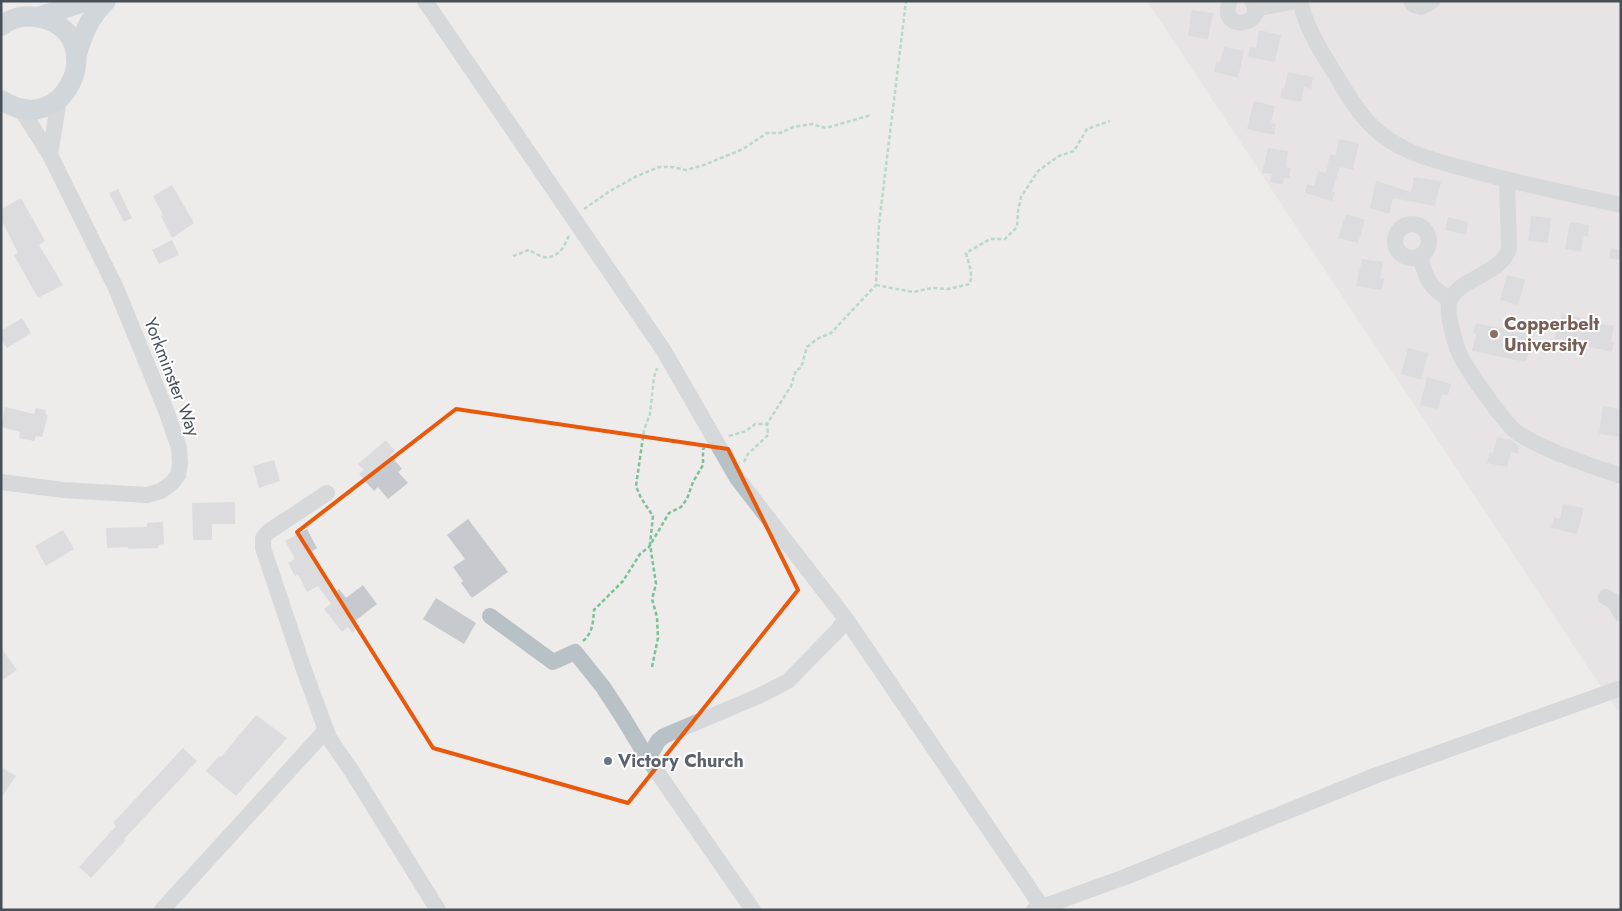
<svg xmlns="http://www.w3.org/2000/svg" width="1622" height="911" font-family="Jost,sans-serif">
  <rect width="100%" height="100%" fill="#eeebeb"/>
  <!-- education -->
  <path fill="#dfdcdd" d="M 1147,1 L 1621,1 L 1621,716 L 1587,666 Z"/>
  <!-- building -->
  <g fill="#c6c9ce">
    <path d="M 1192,10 L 1213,13 L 1208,39 L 1188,36 Z"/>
    <path d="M 1259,30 L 1281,35 L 1275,62 L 1248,57 L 1250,47 L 1256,48 Z"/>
    <path d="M 1224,47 L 1244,51 L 1238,78 L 1214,72 L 1216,61 L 1220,62 Z"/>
    <path d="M 1288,72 L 1313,77 L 1311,89 L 1304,87 L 1301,102 L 1280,98 L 1282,88 L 1284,89 Z"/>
    <path d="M 1254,101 L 1275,106 L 1271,123 L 1276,124 L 1274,135 L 1247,129 Z"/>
    <path d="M 1339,139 L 1359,143 L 1353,170 L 1340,167 L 1332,191 L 1335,192 L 1332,201 L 1305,193 L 1307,184 L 1314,186 L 1318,171 L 1326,173 L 1330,154 L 1336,155 Z"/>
    <path d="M 1268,148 L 1288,151 L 1286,167 L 1291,168 L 1289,178 L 1284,178 L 1283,184 L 1270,182 L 1272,174 L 1262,173 Z"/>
    <path d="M 1414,177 L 1441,181 L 1435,206 L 1393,198 L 1389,214 L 1370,208 L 1376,181 L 1411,192 Z"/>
    <path d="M 172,185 L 194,223 L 172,238 L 161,216 L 163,215 L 153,196 Z"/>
    <path d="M 118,189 L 132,218 L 124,222 L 109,193 Z"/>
    <path d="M 21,198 L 45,241 L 39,245 L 63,285 L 38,298 L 14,255 L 18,253 L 1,219 L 1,209 Z"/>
    <path d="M 1346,214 L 1365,220 L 1358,243 L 1338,238 Z"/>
    <path d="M 1531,216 L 1551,218 L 1548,243 L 1528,241 Z"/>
    <path d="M 1448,217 L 1468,222 L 1466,235 L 1445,230 Z"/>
    <path d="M 1570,222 L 1589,225 L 1588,237 L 1584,236 L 1581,252 L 1565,249 Z"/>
    <path d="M 172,240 L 179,255 L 159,264 L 152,250 Z"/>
    <path d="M 1611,248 L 1621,250 L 1621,260 L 1609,258 Z"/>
    <path d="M 1362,259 L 1383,262 L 1380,278 L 1384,278 L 1382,290 L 1356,286 Z"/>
    <path d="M 1507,275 L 1525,280 L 1518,305 L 1500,300 Z"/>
    <path d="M 1562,314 L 1581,318 L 1581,320 L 1614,326 L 1611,342 L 1614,342 L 1612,352 L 1554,339 L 1556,329 L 1559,330 Z"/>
    <path d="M 22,318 L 31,333 L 7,348 L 1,340 L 1,331 Z"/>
    <path d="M 1476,323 L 1533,335 L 1526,362 L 1472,351 L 1476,334 L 1473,333 Z"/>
    <path d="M 1408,348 L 1428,353 L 1421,380 L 1401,374 Z"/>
    <path d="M 1427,377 L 1451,384 L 1448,395 L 1442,394 L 1438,409 L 1420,405 Z"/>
    <path d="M 1603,406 L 1621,409 L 1621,437 L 1599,434 Z"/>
    <path d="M 5,407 L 34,414 L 36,408 L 46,410 L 45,414 L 48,415 L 42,437 L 36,436 L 34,441 L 19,438 L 20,432 L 1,427 Z"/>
    <path d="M 1497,437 L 1511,440 L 1519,446 L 1518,454 L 1511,452 L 1507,467 L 1487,463 L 1490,452 L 1493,453 Z"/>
    <path d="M 386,440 L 395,451 L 390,455 L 402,469 L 398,472 L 408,483 L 388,499 L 378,487 L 374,491 L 359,474 L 364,470 L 358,464 Z"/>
    <path d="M 274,460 L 280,481 L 259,488 L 253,466 Z"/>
    <path d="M 235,502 L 235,524 L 212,524 L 212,540 L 193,540 L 192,503 Z"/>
    <path d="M 1563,504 L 1584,508 L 1577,534 L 1551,528 L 1554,517 L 1560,519 Z"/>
    <path d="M 468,519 L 508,572 L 472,598 L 461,583 L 463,581 L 453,567 L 465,559 L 447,535 Z"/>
    <path d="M 163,522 L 164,544 L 158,545 L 158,548 L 128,549 L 128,547 L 107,548 L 106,528 L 147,527 L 147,523 Z"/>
    <path d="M 307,529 L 317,548 L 312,551 L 334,593 L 339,589 L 346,598 L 363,585 L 377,604 L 355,621 L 360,627 L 352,633 L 348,627 L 342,632 L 324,609 L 331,604 L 318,586 L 307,592 L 298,574 L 295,576 L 288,563 L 295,559 L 285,541 Z"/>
    <path d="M 63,530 L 74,549 L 46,566 L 35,546 Z"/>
    <path d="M 436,598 L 476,623 L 464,644 L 423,619 Z"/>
    <path d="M 1,648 L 17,670 L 1,681 Z"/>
    <path d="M 256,715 L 287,738 L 236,796 L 206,771 L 219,756 L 221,757 Z"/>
    <path d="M 183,748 L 197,761 L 124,839 L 126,840 L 91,878 L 79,867 L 116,826 L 113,823 Z"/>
    <path d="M 1,767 L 16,776 L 1,798 Z"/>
  </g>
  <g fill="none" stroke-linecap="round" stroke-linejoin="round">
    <!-- path -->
    <g stroke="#78c398" stroke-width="2.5" stroke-dasharray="4 2.5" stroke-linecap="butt">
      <path d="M 584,209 L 610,191 L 635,177 L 659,167 L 672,167 L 686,170 L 704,165 L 743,149 L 767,133 L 780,133 L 793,127 L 812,124 L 826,128 L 871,115"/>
      <path d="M 513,256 L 529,250 C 533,252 539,256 544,257 C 558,259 565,246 569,235"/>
      <path d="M 876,285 L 913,292 L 932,288 L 948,289 L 970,284 C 973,271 969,266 966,253 L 990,239 L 1005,239 L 1017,227 L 1018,211 L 1021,197 L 1038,171 L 1059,156 L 1074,151 L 1087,129 L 1110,121"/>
      <path d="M 729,436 L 746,431 L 755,424 L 767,424"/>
      <path d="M 744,462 L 748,454 L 768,435 L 767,424 L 791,386 L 796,370 L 801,368 L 807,347 L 817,339 L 831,333 L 876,285 L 879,224 L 906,1"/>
      <path d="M 583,641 C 593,633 593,622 594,610 L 623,581 L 640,554 L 649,547 L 669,513 L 681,507 L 687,499 L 693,482 L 703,465 L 703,449 L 705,448"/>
      <path d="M 652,667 L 658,638 L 657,617 L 652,599 L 656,584 L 650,544 L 653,516 L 641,498 L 636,486 L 644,430 L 650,414 L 654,377 L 657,368"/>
    </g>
    <!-- minor -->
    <g stroke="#b8c1c6" stroke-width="16">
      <path d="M 425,1 L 664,351 L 737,478 L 846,619 L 1042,907"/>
      <path d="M 1230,1 C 1216,33 1270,26 1252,1"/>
      <path d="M 1300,1 C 1306,27 1320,50 1334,72 C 1345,90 1356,110 1371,125 C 1400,155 1442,162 1481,173 C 1527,185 1574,195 1621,205"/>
      <path d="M 1411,1 L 1414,5 L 1421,7 L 1432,1"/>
      <path d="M 1255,9 L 1296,1"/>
      <path d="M 50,155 L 59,99"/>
      <path d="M 1507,180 L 1509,249 C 1500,275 1461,277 1450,300 C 1445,310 1455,344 1460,355 C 1467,370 1506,426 1519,434 C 1551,453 1586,464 1621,476"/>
      <circle cx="1412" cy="241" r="17"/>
      <path d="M 1420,256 C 1426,279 1430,288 1450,300"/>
      <path d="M 1,482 L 63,490 L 147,495 L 161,491 L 172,483 L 178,475 L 180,464 L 179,448 L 167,413 L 116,288 L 50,155 L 21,109"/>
      <path d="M 327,493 L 268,532 L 263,538 L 263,548 L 304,670 L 329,738 L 351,770 L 438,910"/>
      <path d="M 1606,597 L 1615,602 L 1621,614"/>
      <path d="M 490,616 L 553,662 L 575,652 L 603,687 L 622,716 L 648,759 L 753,910"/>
      <path d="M 648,759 L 658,741 L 664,736 L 759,696 L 788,681 L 838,630 L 846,619"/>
      <path d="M 162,910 L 326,730"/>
      <path d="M 1034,910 L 1125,877 L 1377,775 L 1621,688"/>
    </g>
    <!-- major -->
    <g stroke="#adbdc8" stroke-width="20">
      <path d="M 38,17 L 87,1"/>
      <path d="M 1,26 C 14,16 29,14 45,19 C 109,39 65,141 1,100"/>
      <path d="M 76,57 C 83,34 88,19 106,1"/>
    </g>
  </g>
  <!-- marked area -->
  <path d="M0 0H1622V911H0ZM 456,409 L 728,449 L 798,590 L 628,803 L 433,748 L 297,532 Z" fill="#eeebeb" fill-opacity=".55" fill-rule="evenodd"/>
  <path fill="none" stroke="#e8590c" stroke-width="4" stroke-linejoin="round" d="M 456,409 L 728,449 L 798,590 L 628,803 L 433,748 L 297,532 Z"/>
  <!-- markers -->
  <circle fill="#8d6e63" stroke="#fff" stroke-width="2" cx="1494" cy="334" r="5"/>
  <circle fill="#6b7280" stroke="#fff" stroke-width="2" cx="608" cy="761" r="5"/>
  <g text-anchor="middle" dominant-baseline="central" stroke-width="4" stroke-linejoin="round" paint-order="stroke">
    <!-- education labels -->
    <g font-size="18" font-weight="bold" fill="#785e54" stroke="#fff" text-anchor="start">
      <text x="1504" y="324">Copperbelt<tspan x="1504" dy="21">University</tspan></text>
    </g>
    <!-- street labels -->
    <g font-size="18" fill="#465056" stroke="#fff">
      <text transform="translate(172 377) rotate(69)">Yorkminster Way</text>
    </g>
    <!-- worship labels -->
    <g font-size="18" font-weight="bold" fill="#5b616d" stroke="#fff" text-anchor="start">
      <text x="618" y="761">Victory Church</text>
    </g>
  </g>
  <!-- border -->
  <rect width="1622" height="911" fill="none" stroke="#465056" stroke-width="5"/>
</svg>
